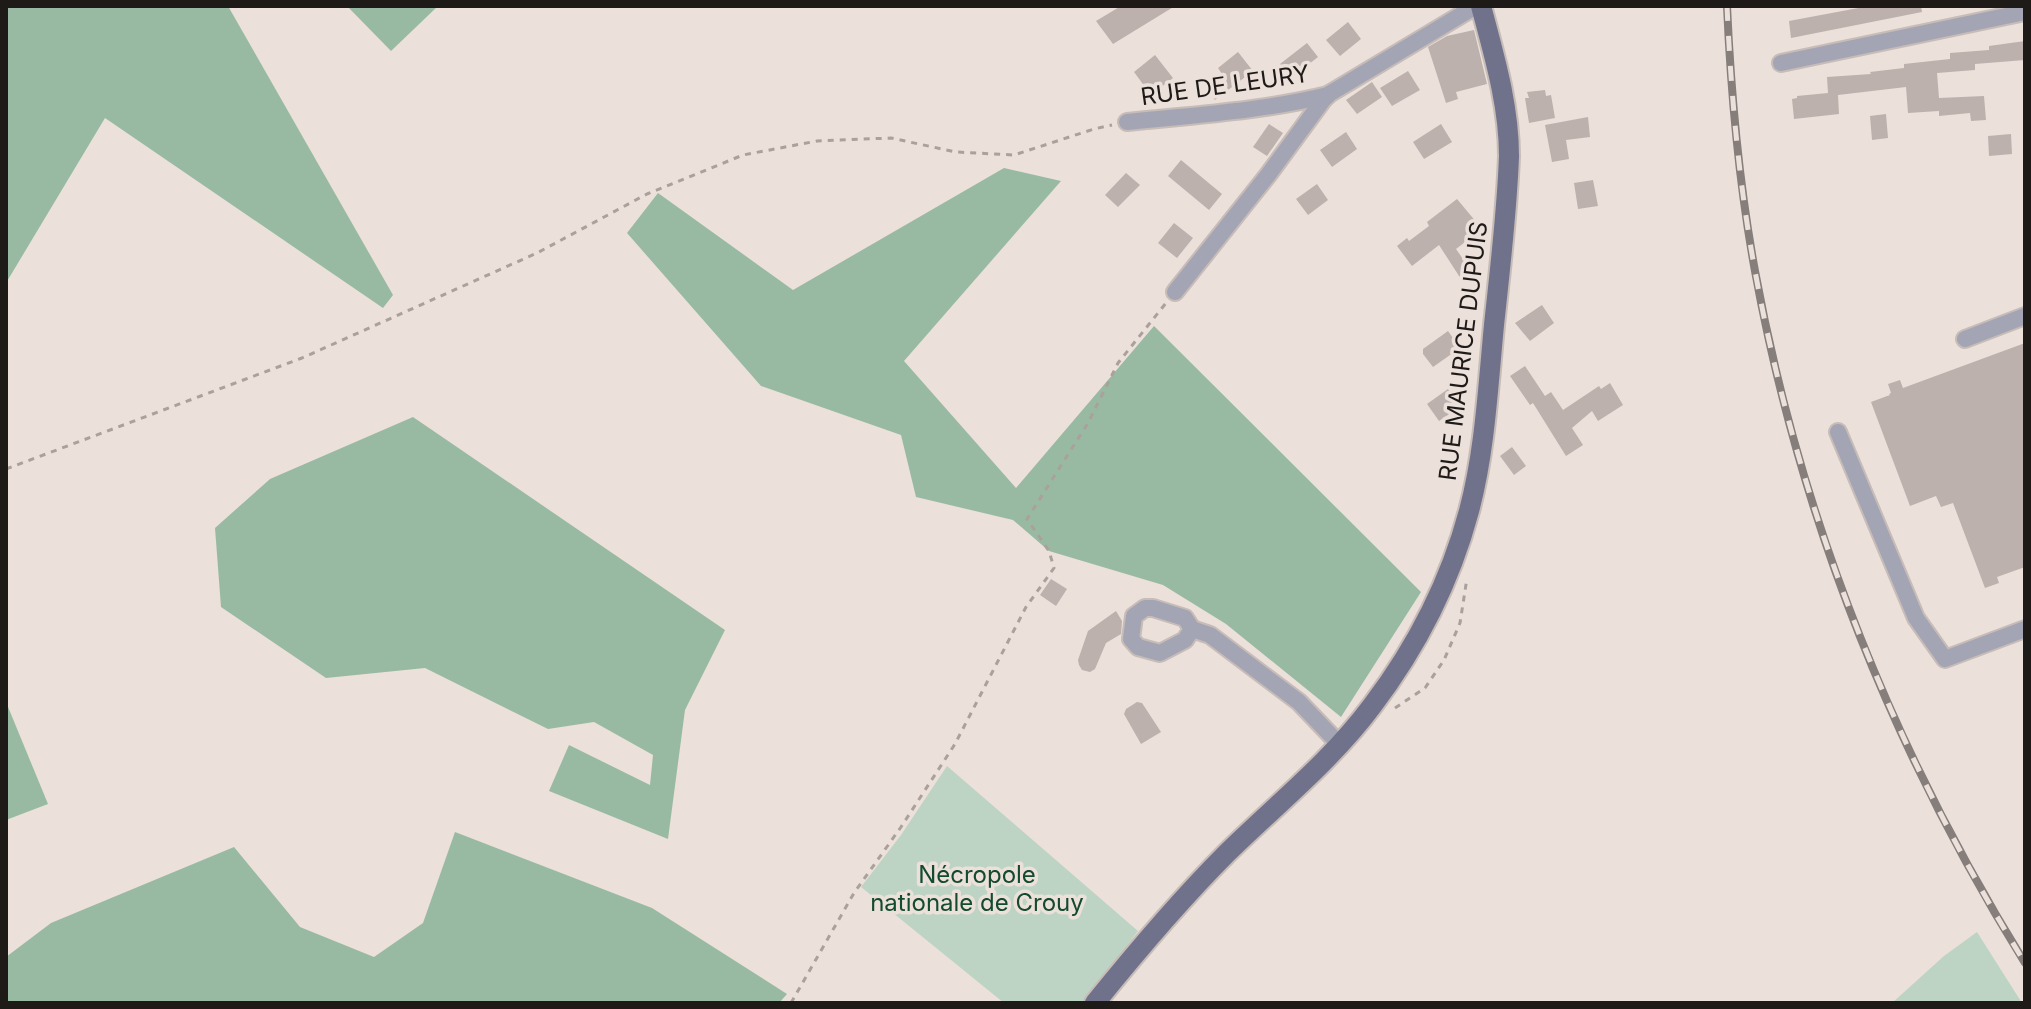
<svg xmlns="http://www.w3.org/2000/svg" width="2031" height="1009" font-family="Inter,sans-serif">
  <rect width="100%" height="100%" fill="#ece0da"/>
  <!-- green -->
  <g fill="#bdd4c4">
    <path d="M 947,766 L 1138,931 L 1084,1003 L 1004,1003 L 861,887 L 901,835 Z"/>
    <path d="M 1977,932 L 2022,1003 L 1892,1003 L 1944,956 Z"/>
  </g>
  <!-- forest -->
  <g fill="#98baa3">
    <path d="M 6,6 L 228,6 L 393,295 L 383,308 L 105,118 L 6,283 Z"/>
    <path d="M 347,6 L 438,6 L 391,51 Z"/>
    <path d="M 1004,168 L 1061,181 L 904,361 L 1016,488 L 1154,326 L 1421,592 L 1341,717 L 1226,624 L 1163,585 L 1049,551 L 1013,520 L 916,497 L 901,435 L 761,386 L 627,233 L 658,193 L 793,290 Z"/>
    <path d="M 413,417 L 725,630 L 685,710 L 668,839 L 549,791 L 569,745 L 650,785 L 653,755 L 594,722 L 548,729 L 425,668 L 326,678 L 221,607 L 215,528 L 270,479 Z"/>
    <path d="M 6,702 L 48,804 L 6,820 Z"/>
    <path d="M 455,832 L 652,908 L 787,994 L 779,1003 L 6,1003 L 6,957 L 51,923 L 234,847 L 300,927 L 374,957 L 423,923 Z"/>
  </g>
  <!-- building -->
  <g fill="#bcb1ac">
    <path d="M 1121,6 L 1175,6 L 1113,44 L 1096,21 Z"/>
    <path d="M 1869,6 L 1921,6 L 1922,12 L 1791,38 L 1789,21 Z"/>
    <path d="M 1348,22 L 1361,39 L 1340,56 L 1326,40 Z"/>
    <path d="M 1474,30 L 1487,84 L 1456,92 L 1458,99 L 1446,103 L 1428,47 L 1447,36 Z"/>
    <path d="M 2025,41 L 2025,60 L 1975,64 L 1975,70 L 1937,73 L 1939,98 L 1984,96 L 1986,120 L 1971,121 L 1970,113 L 1939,116 L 1939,111 L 1908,113 L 1906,87 L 1838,95 L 1839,114 L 1794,119 L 1792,99 L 1797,98 L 1797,96 L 1828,93 L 1827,77 L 1871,74 L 1870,72 L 1904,68 L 1904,64 L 1950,59 L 1950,53 L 1989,50 L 1989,46 Z"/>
    <path d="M 1307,43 L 1318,57 L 1291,78 L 1280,64 Z"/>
    <path d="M 1238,52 L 1253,71 L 1215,100 L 1205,87 L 1222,74 L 1218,68 Z"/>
    <path d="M 1155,55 L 1173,78 L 1151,95 L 1134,72 Z"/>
    <path d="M 1408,71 L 1420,90 L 1392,106 L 1380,88 Z"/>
    <path d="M 1372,82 L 1382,97 L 1357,114 L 1346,100 Z"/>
    <path d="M 1545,90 L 1546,96 L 1551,95 L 1555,118 L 1529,123 L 1525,98 L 1529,98 L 1527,92 Z"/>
    <path d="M 1886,114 L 1888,138 L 1872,140 L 1870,116 Z"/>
    <path d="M 1588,117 L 1590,137 L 1566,140 L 1569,159 L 1552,162 L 1545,125 Z"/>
    <path d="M 1269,124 L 1283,133 L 1267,156 L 1253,147 Z"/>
    <path d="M 1441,124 L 1452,142 L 1424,159 L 1413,142 Z"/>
    <path d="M 1346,132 L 1357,149 L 1332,167 L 1320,150 Z"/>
    <path d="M 2011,134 L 2012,154 L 1989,156 L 1988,136 Z"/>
    <path d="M 1181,160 L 1222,194 L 1209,210 L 1168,176 Z"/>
    <path d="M 1126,173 L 1140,185 L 1118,207 L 1105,195 Z"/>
    <path d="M 1593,180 L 1598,206 L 1578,209 L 1574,183 Z"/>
    <path d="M 1317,184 L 1328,200 L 1308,215 L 1296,199 Z"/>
    <path d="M 1457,199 L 1482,229 L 1456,249 L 1472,272 L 1461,279 L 1439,245 L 1412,266 L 1397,246 L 1407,238 L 1409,241 L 1429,226 L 1427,222 Z"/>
    <path d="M 1174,223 L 1193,238 L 1177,258 L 1158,243 Z"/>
    <path d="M 1542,305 L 1554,323 L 1530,341 L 1515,323 Z"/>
    <path d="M 1448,331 L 1460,348 L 1433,367 L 1423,354 L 1423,349 Z"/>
    <path d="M 2025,343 L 2025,567 L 1997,577 L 1999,583 L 1985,588 L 1953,503 L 1941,507 L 1936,496 L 1910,506 L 1871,402 L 1890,395 L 1889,394 L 1891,393 L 1888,384 L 1900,380 L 1903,388 Z"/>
    <path d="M 1525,366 L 1545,396 L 1551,392 L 1563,410 L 1599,386 L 1601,389 L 1610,383 L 1623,405 L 1598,421 L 1592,411 L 1572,428 L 1583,445 L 1566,456 L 1533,403 L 1530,405 L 1510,376 Z"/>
    <path d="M 1448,389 L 1461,406 L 1439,421 L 1427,404 Z"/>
    <path d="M 1512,447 L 1526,466 L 1514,475 L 1500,456 Z"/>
    <path d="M 1051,579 L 1067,589 L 1056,606 L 1040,595 Z"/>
    <path d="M 1116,611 L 1122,621 L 1121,634 L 1106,643 L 1095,669 L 1090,672 L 1082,670 L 1079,665 L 1078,660 L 1088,631 Z"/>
    <path d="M 1137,702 L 1142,703 L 1161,732 L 1141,744 L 1124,714 L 1126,709 Z"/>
  </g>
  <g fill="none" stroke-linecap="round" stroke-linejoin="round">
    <defs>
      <g id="minor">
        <path d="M 1781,63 L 2025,12"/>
        <path d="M 1127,122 C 1194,115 1263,111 1328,95"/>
        <path d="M 1175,292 L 1268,175 L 1323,100 L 1329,94 L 1476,6"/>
        <path d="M 1965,339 L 2025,316"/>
        <path d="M 1838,432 L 1916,618 L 1945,659 L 2025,629"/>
        <path d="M 1145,608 L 1153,608 L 1185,618 L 1192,629 L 1185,640 L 1160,653 L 1138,647 L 1131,639 L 1134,616 Z"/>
        <path d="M 1192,629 L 1210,635 L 1299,702 L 1340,745"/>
      </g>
      <path id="major" d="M 1095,1003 C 1137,951 1180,900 1227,853 C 1276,805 1331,761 1372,706 C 1416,648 1450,582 1469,511 C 1485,451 1488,387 1494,325 C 1500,269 1507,212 1509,156 C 1509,105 1494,55 1481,6"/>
    </defs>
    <!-- minor casing -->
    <use href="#minor" stroke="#c7bcb7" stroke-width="20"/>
    <!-- major casing -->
    <use href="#major" stroke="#c7bcb7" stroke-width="24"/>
    <!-- path -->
    <g stroke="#aaa19c" stroke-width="3" stroke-dasharray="6 6" stroke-linecap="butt">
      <path d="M 6,469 L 302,358 L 537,253 L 647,194 L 743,155 L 817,141 L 891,138 L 956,152 L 1014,155 L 1094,129 L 1112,125"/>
      <path d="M 1395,708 L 1425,688 L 1444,660 L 1460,623 L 1467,578"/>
      <path d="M 791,1003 L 854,893 L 901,827 L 955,744 L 1026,607 L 1054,568 L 1049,551 L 1027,519 L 1088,423 L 1118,363 L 1166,303"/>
    </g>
    <!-- minor -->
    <use href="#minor" stroke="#a4a5b4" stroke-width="16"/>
    <!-- major -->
    <use href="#major" stroke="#70718b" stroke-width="20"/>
    <defs>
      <path id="rail" d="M 1727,6 C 1731,95 1739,184 1755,271 C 1800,517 1893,750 2025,963"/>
    </defs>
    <!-- rail casing -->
    <use href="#rail" stroke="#867e7a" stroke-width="8"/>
    <!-- rail -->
    <use href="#rail" stroke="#ece0da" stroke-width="5" stroke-dasharray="15" stroke-linecap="butt"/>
  </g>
  <g text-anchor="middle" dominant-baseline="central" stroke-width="7" stroke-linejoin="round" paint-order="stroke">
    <!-- street labels -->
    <g font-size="24" fill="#1e1a18" stroke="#ece0da">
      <text transform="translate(1225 85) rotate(-8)">RUE DE LEURY</text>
      <text transform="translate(1463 351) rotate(-83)">RUE MAURICE DUPUIS</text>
    </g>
    <!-- park labels -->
    <g font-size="24" fill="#124b2d" stroke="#ece0da">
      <text x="977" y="874">Nécropole<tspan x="977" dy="28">nationale de Crouy</tspan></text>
    </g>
  </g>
  <!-- border -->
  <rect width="2031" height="1009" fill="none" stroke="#1e1a18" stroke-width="16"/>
</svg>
